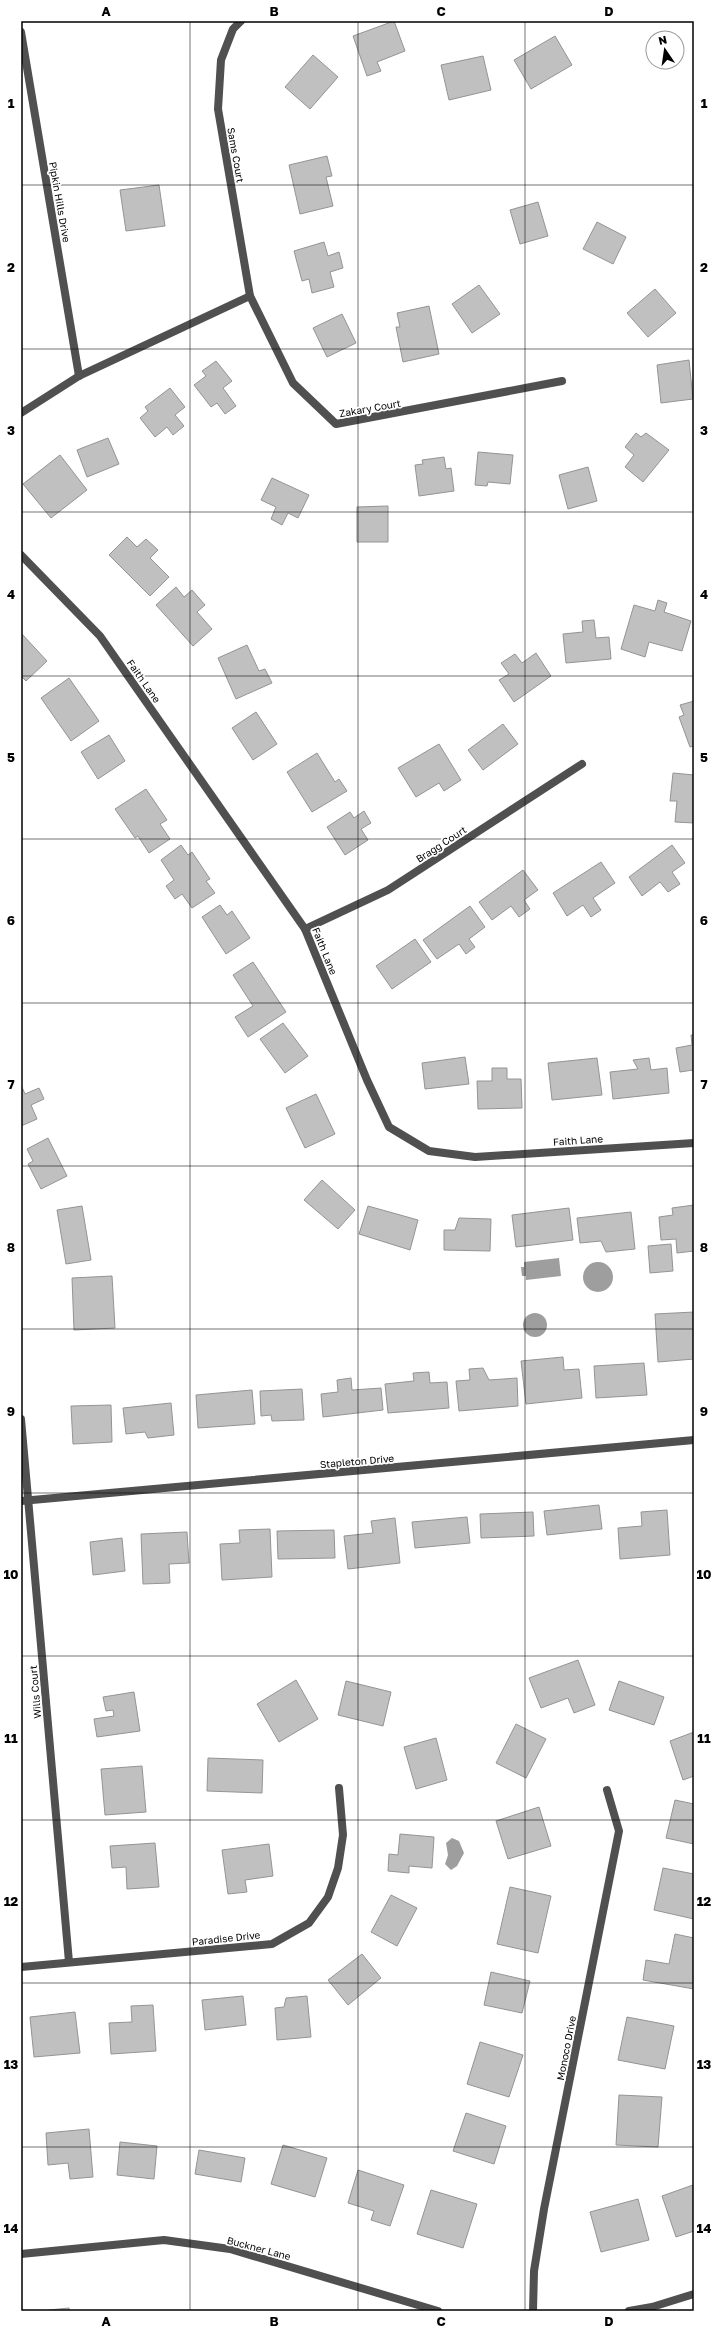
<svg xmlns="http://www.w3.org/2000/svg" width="715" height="2332" font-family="'Golos Text',sans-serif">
  <rect width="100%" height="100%" fill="#fff"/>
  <!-- water -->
  <g fill="#9e9e9e">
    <path d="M 559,1258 L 561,1276 L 526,1280 L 526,1276 L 522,1276 L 521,1267 L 524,1267 L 524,1262 Z"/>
    <circle cx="598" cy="1277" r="15"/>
    <circle cx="535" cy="1325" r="12"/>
    <path d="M 452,1838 L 459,1841 L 464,1853 L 457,1866 L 451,1870 L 445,1864 L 448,1855 L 446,1843 Z"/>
  </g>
  <!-- building -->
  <g fill="#c0c0c0" stroke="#949494">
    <path d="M 394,21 L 405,51 L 377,62 L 381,71 L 367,76 L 353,36 Z"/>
    <path d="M 555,36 L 572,65 L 531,89 L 514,60 Z"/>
    <path d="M 313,55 L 338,77 L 310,109 L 285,87 Z"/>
    <path d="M 483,56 L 491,90 L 449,100 L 441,65 Z"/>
    <path d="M 327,156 L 332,176 L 326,177 L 333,206 L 300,214 L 289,165 Z"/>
    <path d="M 159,185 L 165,226 L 126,231 L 120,190 Z"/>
    <path d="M 538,202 L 548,236 L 520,244 L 510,210 Z"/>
    <path d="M 597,222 L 626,237 L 613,264 L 583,249 Z"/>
    <path d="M 324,242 L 328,256 L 339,252 L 343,268 L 330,272 L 334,287 L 312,293 L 309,279 L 302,281 L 294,251 Z"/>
    <path d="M 479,285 L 500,314 L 472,333 L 452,304 Z"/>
    <path d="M 655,289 L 676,313 L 648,337 L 627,313 Z"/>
    <path d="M 429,306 L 439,354 L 403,362 L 396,327 L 400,327 L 397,313 Z"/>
    <path d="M 342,314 L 356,343 L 327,357 L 313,328 Z"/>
    <path d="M 689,360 L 693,399 L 661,403 L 657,365 Z"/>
    <path d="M 216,361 L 232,381 L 223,388 L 236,406 L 225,414 L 217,403 L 211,407 L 194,385 L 206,376 L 202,371 Z"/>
    <path d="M 170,388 L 185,407 L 175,415 L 184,426 L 173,435 L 167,427 L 155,437 L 140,418 L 148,411 L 145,407 Z"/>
    <path d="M 636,433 L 641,437 L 646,433 L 669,450 L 643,482 L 625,467 L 634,455 L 625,447 Z"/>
    <path d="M 108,438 L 119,464 L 87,477 L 77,450 Z"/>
    <path d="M 478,452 L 513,455 L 510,484 L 488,482 L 487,486 L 475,485 Z"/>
    <path d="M 60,455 L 87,490 L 51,518 L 23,484 Z"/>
    <path d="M 444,457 L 446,469 L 451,468 L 454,491 L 419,496 L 415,465 L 423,464 L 422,460 Z"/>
    <path d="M 588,467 L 597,501 L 568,509 L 559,475 Z"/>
    <path d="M 272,478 L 309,495 L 298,518 L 288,513 L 282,525 L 271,519 L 276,507 L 261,500 Z"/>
    <path d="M 388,506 L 388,542 L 357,542 L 357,507 Z"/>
    <path d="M 127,537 L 137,547 L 146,539 L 158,550 L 150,558 L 169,577 L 150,596 L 109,555 Z"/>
    <path d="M 176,587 L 184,597 L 192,590 L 205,605 L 197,612 L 212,629 L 193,646 L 156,605 Z"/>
    <path d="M 658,600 L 667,603 L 664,612 L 691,621 L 682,651 L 649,642 L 645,657 L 621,649 L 634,605 L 655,611 Z"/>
    <path d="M 594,620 L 596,638 L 609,637 L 611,659 L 566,663 L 563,634 L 583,632 L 582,621 Z"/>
    <path d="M 21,633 L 47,661 L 26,681 L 21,676 Z"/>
    <path d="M 247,645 L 259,671 L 265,669 L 272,683 L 236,699 L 218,658 Z"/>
    <path d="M 536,653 L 551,676 L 514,702 L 499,680 L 509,674 L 501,663 L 515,654 L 522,663 Z"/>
    <path d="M 69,678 L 99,721 L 71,741 L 41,698 Z"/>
    <path d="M 694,701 L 694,746 L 690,747 L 679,717 L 684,715 L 680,705 Z"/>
    <path d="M 256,712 L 277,744 L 253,760 L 232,728 Z"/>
    <path d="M 503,724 L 518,744 L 483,770 L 468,750 Z"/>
    <path d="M 109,735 L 125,761 L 98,779 L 81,752 Z"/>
    <path d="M 439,744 L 461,780 L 444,791 L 439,783 L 416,797 L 398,768 Z"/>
    <path d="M 317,753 L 335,782 L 339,779 L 347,791 L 312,812 L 287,772 Z"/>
    <path d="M 673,773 L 694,775 L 694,823 L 675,822 L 677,801 L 670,801 Z"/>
    <path d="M 146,789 L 167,820 L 160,824 L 170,839 L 149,853 L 138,836 L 135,838 L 115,809 Z"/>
    <path d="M 364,811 L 371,823 L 361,829 L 368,840 L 345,855 L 327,827 L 350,812 L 354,818 Z"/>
    <path d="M 181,845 L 188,855 L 192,852 L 210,879 L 206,881 L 215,893 L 192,908 L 182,894 L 175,899 L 166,886 L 174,880 L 161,860 Z"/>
    <path d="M 672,845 L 685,863 L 672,872 L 680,884 L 668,892 L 660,882 L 642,896 L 629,877 Z"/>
    <path d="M 601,862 L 615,883 L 593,898 L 601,910 L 591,917 L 583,905 L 567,916 L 553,893 Z"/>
    <path d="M 523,870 L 538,890 L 524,900 L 530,909 L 519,917 L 511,906 L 492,920 L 479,902 Z"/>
    <path d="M 220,905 L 227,915 L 232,911 L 250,938 L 226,954 L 202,917 Z"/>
    <path d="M 470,906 L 485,927 L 469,939 L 475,947 L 466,954 L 459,944 L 437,959 L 423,940 Z"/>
    <path d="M 415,939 L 431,962 L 392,989 L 376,966 Z"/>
    <path d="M 253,962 L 286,1012 L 248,1037 L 235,1017 L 253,1006 L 233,975 Z"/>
    <path d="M 283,1023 L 308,1056 L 285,1073 L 260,1039 Z"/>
    <path d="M 691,1035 L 694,1035 L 694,1075 L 693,1070 L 680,1072 L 676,1048 L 692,1045 Z"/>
    <path d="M 465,1057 L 469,1084 L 425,1089 L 422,1063 Z"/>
    <path d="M 597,1058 L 602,1095 L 552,1100 L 548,1063 Z"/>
    <path d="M 649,1058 L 651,1070 L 667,1068 L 669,1093 L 613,1099 L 610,1072 L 638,1069 L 633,1060 Z"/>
    <path d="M 492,1068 L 507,1068 L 507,1079 L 521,1079 L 522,1108 L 478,1109 L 477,1081 L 492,1081 Z"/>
    <path d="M 21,1085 L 25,1094 L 39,1088 L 44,1099 L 31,1105 L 37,1119 L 21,1126 Z"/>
    <path d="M 316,1094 L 335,1134 L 305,1148 L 286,1108 Z"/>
    <path d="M 48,1138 L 67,1176 L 41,1189 L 28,1164 L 33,1161 L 27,1149 Z"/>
    <path d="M 322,1180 L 355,1210 L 338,1229 L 304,1200 Z"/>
    <path d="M 694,1205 L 694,1251 L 677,1253 L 676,1239 L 661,1240 L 659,1217 L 673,1215 L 672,1208 Z"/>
    <path d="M 82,1206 L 91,1260 L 66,1264 L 57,1210 Z"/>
    <path d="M 368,1206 L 418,1220 L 410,1250 L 359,1234 Z"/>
    <path d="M 569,1208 L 573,1240 L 516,1247 L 512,1215 Z"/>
    <path d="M 631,1212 L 635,1249 L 606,1252 L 601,1241 L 580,1243 L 577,1218 Z"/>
    <path d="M 459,1218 L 491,1219 L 490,1251 L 444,1250 L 444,1230 L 455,1230 Z"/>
    <path d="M 671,1244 L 673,1271 L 650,1273 L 648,1246 Z"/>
    <path d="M 112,1276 L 115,1328 L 74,1330 L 72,1278 Z"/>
    <path d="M 694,1312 L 694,1359 L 658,1362 L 655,1314 Z"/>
    <path d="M 563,1357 L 564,1370 L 579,1369 L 582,1398 L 526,1404 L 521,1361 Z"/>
    <path d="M 644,1363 L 647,1395 L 596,1398 L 594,1366 Z"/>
    <path d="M 483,1368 L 489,1380 L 517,1378 L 518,1406 L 459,1411 L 456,1381 L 470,1380 L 469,1369 Z"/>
    <path d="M 429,1372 L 430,1383 L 447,1382 L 449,1408 L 388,1413 L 385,1384 L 414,1381 L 413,1373 Z"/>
    <path d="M 351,1378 L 352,1390 L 381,1388 L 383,1410 L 323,1417 L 321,1394 L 338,1392 L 337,1380 Z"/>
    <path d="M 302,1389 L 304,1420 L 272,1421 L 271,1415 L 261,1416 L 260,1391 Z"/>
    <path d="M 252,1390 L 255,1424 L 198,1428 L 196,1395 Z"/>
    <path d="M 171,1403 L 174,1435 L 148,1438 L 145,1432 L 126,1434 L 123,1408 Z"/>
    <path d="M 111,1405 L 112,1442 L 73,1444 L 71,1406 Z"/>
    <path d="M 599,1505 L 602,1529 L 547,1535 L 544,1511 Z"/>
    <path d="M 667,1510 L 670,1555 L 620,1559 L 618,1528 L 642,1526 L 641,1512 Z"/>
    <path d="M 533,1512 L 534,1536 L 481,1538 L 480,1514 Z"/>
    <path d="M 467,1517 L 470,1543 L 415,1548 L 412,1522 Z"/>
    <path d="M 395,1518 L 400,1563 L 348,1569 L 344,1536 L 373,1533 L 371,1521 Z"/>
    <path d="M 270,1529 L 272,1577 L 222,1580 L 220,1544 L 240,1543 L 239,1530 Z"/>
    <path d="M 334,1530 L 335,1558 L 278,1559 L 277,1531 Z"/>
    <path d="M 187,1532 L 189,1563 L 169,1564 L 170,1583 L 143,1584 L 141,1534 Z"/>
    <path d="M 122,1538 L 125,1571 L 93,1575 L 90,1542 Z"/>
    <path d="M 578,1660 L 595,1705 L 574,1713 L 568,1698 L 541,1708 L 529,1678 Z"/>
    <path d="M 296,1680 L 318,1719 L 279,1742 L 257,1704 Z"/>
    <path d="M 346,1681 L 391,1692 L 383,1726 L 338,1715 Z"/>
    <path d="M 619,1681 L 664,1697 L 654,1725 L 609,1710 Z"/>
    <path d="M 134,1692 L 140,1731 L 97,1737 L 94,1719 L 114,1716 L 113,1710 L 106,1711 L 103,1697 Z"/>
    <path d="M 516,1724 L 546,1739 L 526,1778 L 496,1763 Z"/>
    <path d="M 694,1732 L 694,1776 L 683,1780 L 670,1741 Z"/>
    <path d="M 436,1738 L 447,1780 L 416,1789 L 404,1747 Z"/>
    <path d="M 208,1758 L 263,1760 L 262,1793 L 207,1791 Z"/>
    <path d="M 142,1766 L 146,1812 L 105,1815 L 101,1769 Z"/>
    <path d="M 675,1800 L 694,1804 L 694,1844 L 666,1838 Z"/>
    <path d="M 539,1807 L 551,1846 L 508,1859 L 496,1821 Z"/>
    <path d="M 400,1834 L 434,1837 L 432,1868 L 409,1866 L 409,1873 L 388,1871 L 389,1854 L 398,1855 Z"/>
    <path d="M 155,1843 L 159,1887 L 127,1889 L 126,1867 L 112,1868 L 110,1846 Z"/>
    <path d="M 269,1844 L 273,1876 L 245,1880 L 247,1892 L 228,1894 L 222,1850 Z"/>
    <path d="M 663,1868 L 694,1874 L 694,1919 L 654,1910 Z"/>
    <path d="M 510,1887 L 551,1896 L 538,1953 L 497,1944 Z"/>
    <path d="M 391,1895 L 417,1908 L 397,1946 L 371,1932 Z"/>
    <path d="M 675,1934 L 694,1938 L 694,1989 L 643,1980 L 646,1960 L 669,1964 Z"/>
    <path d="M 362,1954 L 381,1978 L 348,2005 L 328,1980 Z"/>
    <path d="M 491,1972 L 530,1981 L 522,2013 L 484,2005 Z"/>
    <path d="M 243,1996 L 246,2025 L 205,2030 L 202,2000 Z"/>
    <path d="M 307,1996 L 311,2037 L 277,2040 L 275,2008 L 284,2007 L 286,1998 Z"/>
    <path d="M 153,2005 L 156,2051 L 111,2054 L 109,2023 L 132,2022 L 131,2006 Z"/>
    <path d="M 75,2012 L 80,2053 L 34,2057 L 30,2017 Z"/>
    <path d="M 627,2017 L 674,2026 L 665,2069 L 618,2060 Z"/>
    <path d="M 480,2042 L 523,2055 L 509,2097 L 467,2084 Z"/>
    <path d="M 619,2095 L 662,2097 L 658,2147 L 616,2145 Z"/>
    <path d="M 466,2113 L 506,2126 L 494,2164 L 453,2151 Z"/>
    <path d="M 89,2129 L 93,2177 L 70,2179 L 68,2163 L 48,2165 L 46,2133 Z"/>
    <path d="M 120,2142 L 157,2146 L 154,2179 L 117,2175 Z"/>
    <path d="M 283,2145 L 327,2158 L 315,2197 L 271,2184 Z"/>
    <path d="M 199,2150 L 245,2158 L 241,2182 L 195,2174 Z"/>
    <path d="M 358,2170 L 404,2185 L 390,2226 L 371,2220 L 374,2211 L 348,2203 Z"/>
    <path d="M 693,2185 L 694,2231 L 676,2237 L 662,2196 Z"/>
    <path d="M 431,2190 L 477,2204 L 463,2248 L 417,2234 Z"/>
    <path d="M 638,2199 L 649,2240 L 601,2252 L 590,2212 Z"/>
    <path d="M 69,2308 L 70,2311 L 49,2311 L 49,2310 Z"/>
  </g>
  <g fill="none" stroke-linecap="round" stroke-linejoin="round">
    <!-- minor -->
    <g stroke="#505050" stroke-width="8">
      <path d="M 241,21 L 233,29 L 221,60 L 218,109 L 250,296 L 293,383 L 336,424 L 562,381"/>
      <path d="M 21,32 L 79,376"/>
      <path d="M 21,413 L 79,376 L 250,296"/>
      <path d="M 21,555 L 100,636 L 305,929 L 367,1080 L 389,1127 L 429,1151 L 475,1157 L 694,1143"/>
      <path d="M 305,929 L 388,890 L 582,764"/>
      <path d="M 21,1419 L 69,1962"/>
      <path d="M 21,1501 L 694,1440"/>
      <path d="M 21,1967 L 272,1944 L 309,1923 L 328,1897 L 338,1868 L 343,1835 L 339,1788"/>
      <path d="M 21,2254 L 164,2240 L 230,2249 L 438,2311"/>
      <path d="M 533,2311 L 534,2271 L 544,2209 L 619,1831 L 607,1790"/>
      <path d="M 629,2311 L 652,2307 L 694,2294"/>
    </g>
  </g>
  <!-- grid -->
  <path fill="none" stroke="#000" stroke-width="1" stroke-opacity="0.55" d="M 190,21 L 190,2311M 358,21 L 358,2311M 525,21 L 525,2311M 21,185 L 694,185M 21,349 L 694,349M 21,512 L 694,512M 21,676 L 694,676M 21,839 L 694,839M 21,1003 L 694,1003M 21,1166 L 694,1166M 21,1329 L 694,1329M 21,1493 L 694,1493M 21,1656 L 694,1656M 21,1820 L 694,1820M 21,1983 L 694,1983M 21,2147 L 694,2147"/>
  <g text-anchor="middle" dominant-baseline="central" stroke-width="3.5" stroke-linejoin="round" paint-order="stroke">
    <!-- street labels -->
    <g font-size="10" fill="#000" stroke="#fff">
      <text transform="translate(236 155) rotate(80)">Sams Court</text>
      <text transform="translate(60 202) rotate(80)">Pipkin Hills Drive</text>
      <text transform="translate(370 408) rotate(-10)">Zakary Court</text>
      <text transform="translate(144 681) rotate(55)">Faith Lane</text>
      <text transform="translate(441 844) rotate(-33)">Bragg Court</text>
      <text transform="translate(325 951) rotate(68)">Faith Lane</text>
      <text transform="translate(578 1140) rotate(-4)">Faith Lane</text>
      <text transform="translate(357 1461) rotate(-5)">Stapleton Drive</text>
      <text transform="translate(35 1692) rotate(-95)">Wills Court</text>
      <text transform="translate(226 1938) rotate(-6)">Paradise Drive</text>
      <text transform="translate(566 2048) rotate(-79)">Monoco Drive</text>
      <text transform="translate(259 2248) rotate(15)">Buckner Lane</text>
    </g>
  </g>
  <!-- border -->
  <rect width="715" height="2332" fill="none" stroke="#ffffff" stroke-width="44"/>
  <!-- north arrow -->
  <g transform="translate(665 50) rotate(347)"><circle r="19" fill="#ffffff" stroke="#999999"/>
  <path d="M0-3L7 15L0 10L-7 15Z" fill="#000000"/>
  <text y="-6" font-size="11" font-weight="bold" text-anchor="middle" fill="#000000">N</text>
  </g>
  <rect x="22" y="22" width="671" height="2288" fill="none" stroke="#000" stroke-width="1.5"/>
  <g font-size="13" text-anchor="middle" font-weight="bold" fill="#000">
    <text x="106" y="16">A</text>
    <text x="274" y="16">B</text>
    <text x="441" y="16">C</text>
    <text x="609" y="16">D</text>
    <text x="11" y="108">1</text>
    <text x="704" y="108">1</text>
    <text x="11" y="272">2</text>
    <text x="704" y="272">2</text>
    <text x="11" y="435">3</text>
    <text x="704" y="435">3</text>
    <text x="11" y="599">4</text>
    <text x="704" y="599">4</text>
    <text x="11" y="762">5</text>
    <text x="704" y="762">5</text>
    <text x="11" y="925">6</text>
    <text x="704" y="925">6</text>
    <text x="11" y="1089">7</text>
    <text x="704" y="1089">7</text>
    <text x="11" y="1252">8</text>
    <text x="704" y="1252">8</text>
    <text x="11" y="1416">9</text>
    <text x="704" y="1416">9</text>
    <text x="11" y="1579">10</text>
    <text x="704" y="1579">10</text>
    <text x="11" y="1743">11</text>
    <text x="704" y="1743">11</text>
    <text x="11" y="1906">12</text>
    <text x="704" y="1906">12</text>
    <text x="11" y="2069">13</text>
    <text x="704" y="2069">13</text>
    <text x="11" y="2233">14</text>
    <text x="704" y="2233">14</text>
    <text x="106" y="2326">A</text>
    <text x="274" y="2326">B</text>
    <text x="441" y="2326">C</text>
    <text x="609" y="2326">D</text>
  </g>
</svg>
